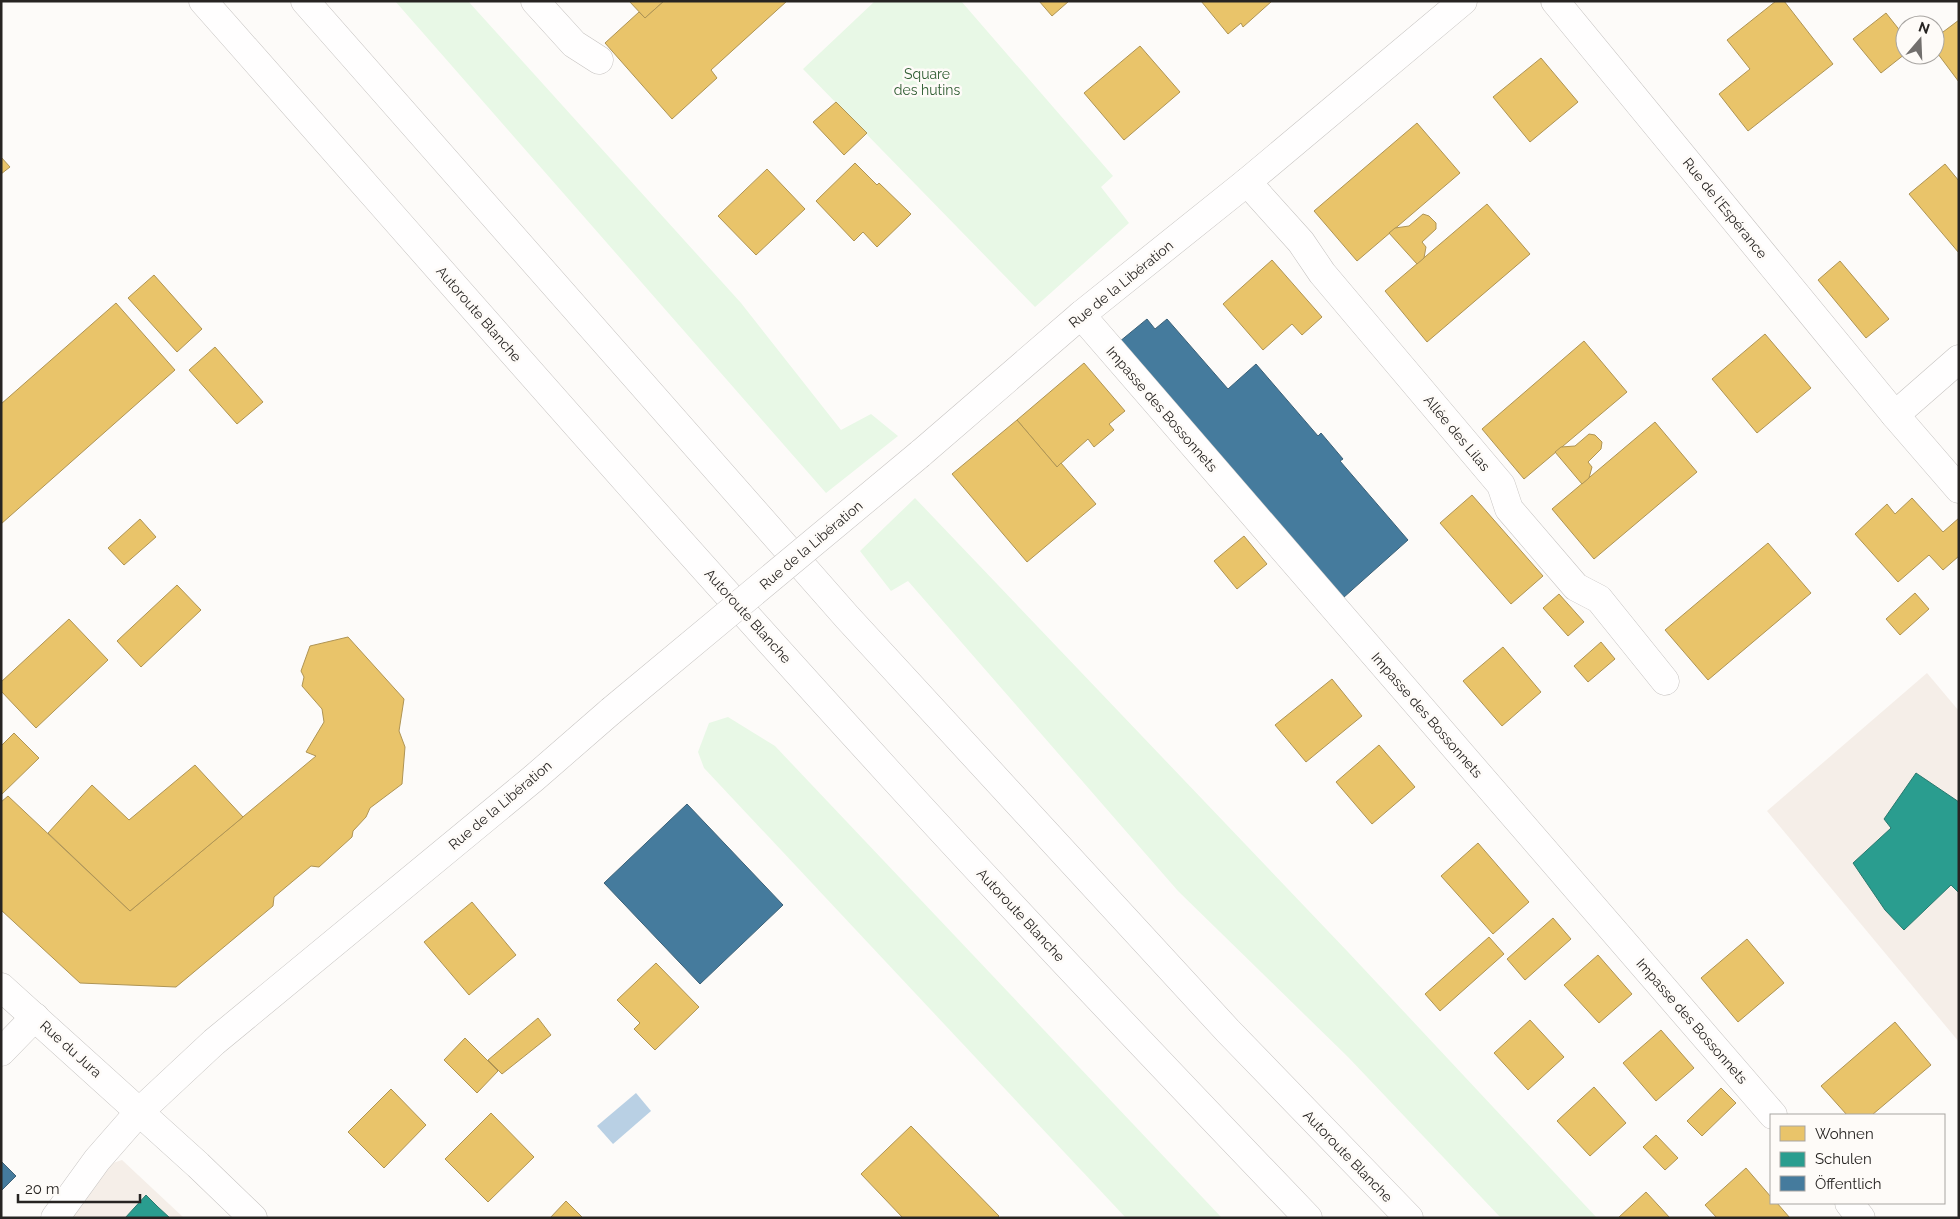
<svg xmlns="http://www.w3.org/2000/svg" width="1960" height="1219" font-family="Raleway,sans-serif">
  <rect width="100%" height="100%" fill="#fdfbf9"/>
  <!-- built -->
  <g fill="#f5eee8">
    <path d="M 1927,673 L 1959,711 L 1959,1042 L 1767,811 Z"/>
    <path d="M 122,1160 L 184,1218 L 72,1218 L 110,1164 Z"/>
  </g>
  <!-- green -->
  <g fill="#e8f8e6">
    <path d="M 395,1 L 468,1 L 741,303 L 841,430 L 871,414 L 898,436 L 826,493 Z"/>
    <path d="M 875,1 L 961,1 L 1113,176 L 1101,187 L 1129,223 L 1035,307 L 803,69 Z"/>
    <path d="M 915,498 L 1348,952 L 1597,1218 L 1501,1218 L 1348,1057 L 1178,891 L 908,581 L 891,591 L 860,551 Z"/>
    <path d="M 728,717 L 775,746 L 1222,1218 L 1126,1218 L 704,768 L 698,752 L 709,723 Z"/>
  </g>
  <!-- water -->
  <path fill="#b9d0e4" d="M 636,1093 L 651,1111 L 613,1144 L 597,1126 Z"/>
  <!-- homes -->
  <g fill="#e9c46a" stroke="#af9454">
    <path d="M 629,1 L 664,1 L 645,18 Z"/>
    <path d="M 664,1 L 787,1 L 711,70 L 717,78 L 672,119 L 605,43 L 639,12 L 645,18 Z"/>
    <path d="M 1039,1 L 1069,1 L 1052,16 Z"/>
    <path d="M 1201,1 L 1272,1 L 1243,27 L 1241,23 L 1228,34 Z"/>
    <path d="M 1776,1 L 1784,1 L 1833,64 L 1748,131 L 1719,94 L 1750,69 L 1727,40 Z"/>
    <path d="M 1886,13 L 1905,37 L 1905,54 L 1881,73 L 1853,39 Z"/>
    <path d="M 1959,20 L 1959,82 L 1935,50 L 1935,38 Z"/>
    <path d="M 1140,46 L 1180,92 L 1124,140 L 1084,93 Z"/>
    <path d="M 1541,58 L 1578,102 L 1530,142 L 1493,97 Z"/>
    <path d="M 836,102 L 867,133 L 844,155 L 813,122 Z"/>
    <path d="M 1417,123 L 1460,173 L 1357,261 L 1314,211 Z"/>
    <path d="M 1,157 L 10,167 L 1,174 Z"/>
    <path d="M 855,163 L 877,185 L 879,183 L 911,214 L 877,247 L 863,232 L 854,241 L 816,201 Z"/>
    <path d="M 1945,164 L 1959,181 L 1959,253 L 1909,194 Z"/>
    <path d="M 767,169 L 805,209 L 756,255 L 718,216 Z"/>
    <path d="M 1487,204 L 1530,254 L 1427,342 L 1385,291 Z"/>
    <path d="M 1423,214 L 1429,216 L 1436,223 L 1436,229 L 1422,242 L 1426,247 L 1424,258 L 1417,264 L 1389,233 L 1395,228 L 1409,226 Z"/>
    <path d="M 1272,260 L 1322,317 L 1302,335 L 1292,324 L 1263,350 L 1223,304 Z"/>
    <path d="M 1840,261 L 1889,319 L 1866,338 L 1818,280 Z"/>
    <path d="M 154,275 L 202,329 L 177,352 L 128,298 Z"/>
    <path d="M 116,303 L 175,370 L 1,524 L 1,404 Z"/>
    <path d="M 1765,334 L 1811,388 L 1757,433 L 1712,379 Z"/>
    <path d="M 1584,341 L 1627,392 L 1524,479 L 1482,429 Z"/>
    <path d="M 215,347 L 263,402 L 237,424 L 189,370 Z"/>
    <path d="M 1084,363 L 1125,411 L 1109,424 L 1114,430 L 1094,447 L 1088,439 L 1057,467 L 1017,420 Z"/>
    <path d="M 1017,420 L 1057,467 L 1061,463 L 1096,504 L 1027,562 L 952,474 Z"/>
    <path d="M 1655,422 L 1697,472 L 1594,559 L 1552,509 Z"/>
    <path d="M 1589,434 L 1595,435 L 1602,442 L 1601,449 L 1588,462 L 1592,467 L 1589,478 L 1582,484 L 1555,452 L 1561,447 L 1575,446 Z"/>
    <path d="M 1472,495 L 1543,576 L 1511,604 L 1440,523 Z"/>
    <path d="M 1912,498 L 1943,532 L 1959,518 L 1959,556 L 1943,570 L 1929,555 L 1898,582 L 1855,534 L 1887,504 L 1895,514 Z"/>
    <path d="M 140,519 L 156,537 L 124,565 L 108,548 Z"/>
    <path d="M 1244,536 L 1267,564 L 1237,589 L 1214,561 Z"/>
    <path d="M 1768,543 L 1811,593 L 1708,680 L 1665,630 Z"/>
    <path d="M 177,585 L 201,610 L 141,667 L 117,641 Z"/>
    <path d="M 1915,593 L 1929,609 L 1900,635 L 1886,619 Z"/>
    <path d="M 1559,594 L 1584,622 L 1568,636 L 1543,608 Z"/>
    <path d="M 69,619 L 108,660 L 36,728 L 1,691 L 1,682 Z"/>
    <path d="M 348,637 L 404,699 L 399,731 L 405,747 L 402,784 L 370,808 L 366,817 L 353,831 L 352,837 L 319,867 L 311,866 L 274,897 L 273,906 L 176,987 L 80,983 L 1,910 L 1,802 L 8,796 L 130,911 L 316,756 L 306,752 L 324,722 L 322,709 L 302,686 L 304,677 L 301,671 L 310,646 Z"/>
    <path d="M 1601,642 L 1615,659 L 1588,682 L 1574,666 Z"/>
    <path d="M 1503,647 L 1541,692 L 1502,726 L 1463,681 Z"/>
    <path d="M 1332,679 L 1362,716 L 1306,762 L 1275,725 Z"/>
    <path d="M 14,733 L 39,758 L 1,795 L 1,746 Z"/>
    <path d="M 1379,745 L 1415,787 L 1372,824 L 1336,782 Z"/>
    <path d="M 195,765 L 243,817 L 130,911 L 48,833 L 92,785 L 129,820 Z"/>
    <path d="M 1478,843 L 1529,902 L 1493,934 L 1441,876 Z"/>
    <path d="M 472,902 L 516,955 L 469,995 L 424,942 Z"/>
    <path d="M 1553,918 L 1571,939 L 1525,980 L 1507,959 Z"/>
    <path d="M 1489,937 L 1504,954 L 1440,1011 L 1425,994 Z"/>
    <path d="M 1747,939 L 1784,983 L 1738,1022 L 1701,978 Z"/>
    <path d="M 1598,955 L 1632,994 L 1599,1023 L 1564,985 Z"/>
    <path d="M 656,963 L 699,1007 L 655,1050 L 634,1029 L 640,1023 L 617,1000 Z"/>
    <path d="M 538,1018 L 551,1035 L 502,1074 L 488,1060 Z"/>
    <path d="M 1530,1020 L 1564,1057 L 1528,1090 L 1494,1053 Z"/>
    <path d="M 1895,1022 L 1931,1065 L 1872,1115 L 1847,1115 L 1821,1086 Z"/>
    <path d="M 1661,1030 L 1694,1068 L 1656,1101 L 1623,1063 Z"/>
    <path d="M 465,1038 L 498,1071 L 477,1093 L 444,1060 Z"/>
    <path d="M 1594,1087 L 1626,1123 L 1590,1156 L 1557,1121 Z"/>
    <path d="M 1721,1088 L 1736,1103 L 1702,1136 L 1687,1121 Z"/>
    <path d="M 391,1089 L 426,1125 L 384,1168 L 348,1132 Z"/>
    <path d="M 491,1113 L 534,1157 L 488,1202 L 445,1159 Z"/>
    <path d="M 911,1126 L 999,1216 L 997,1218 L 903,1218 L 861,1174 Z"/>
    <path d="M 1656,1135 L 1678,1158 L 1665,1170 L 1643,1147 Z"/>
    <path d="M 1746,1168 L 1771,1197 L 1771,1203 L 1777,1203 L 1790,1218 L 1717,1218 L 1705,1205 Z"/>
    <path d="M 1646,1192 L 1670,1218 L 1618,1218 Z"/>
    <path d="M 566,1201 L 583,1218 L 550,1218 Z"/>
  </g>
  <!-- schools -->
  <g fill="#2a9d8f" stroke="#29796e">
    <path d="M 1916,773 L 1959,802 L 1959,893 L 1951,885 L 1904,930 L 1885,910 L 1853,863 L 1891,828 L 1884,819 Z"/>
    <path d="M 146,1195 L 158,1207 L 170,1218 L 125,1218 Z"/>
  </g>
  <!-- public -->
  <g fill="#457b9d" stroke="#3c6178">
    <path d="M 1147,319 L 1155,329 L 1167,319 L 1228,389 L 1256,364 L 1318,436 L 1321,433 L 1343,459 L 1340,461 L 1408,540 L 1343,598 L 1119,342 Z"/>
    <path d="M 687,804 L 783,905 L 700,984 L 604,883 Z"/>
    <path d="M 1,1161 L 16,1176 L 1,1191 Z"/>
  </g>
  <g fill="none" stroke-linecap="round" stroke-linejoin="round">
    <defs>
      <g id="minor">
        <path d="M 535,1 L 574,44 L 599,60"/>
        <path d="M 1555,1 L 1895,415 L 1959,359"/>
        <path d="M 1247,182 L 1301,242 L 1322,273 L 1501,485 L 1509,509 L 1576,587 L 1599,599 L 1665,681"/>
        <path d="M 1081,315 L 1773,1115"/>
        <path d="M 1895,415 L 1959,489"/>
        <path d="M 920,454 L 1081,315 L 1247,182 L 1463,1"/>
        <path d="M 1,987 L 198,1165 L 253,1218"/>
        <path d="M 1,1052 L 35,1017"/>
        <path d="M 1849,1203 L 1861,1218"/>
        <path d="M 55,1218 L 97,1160 L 139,1112 L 214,1042 L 534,778 L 611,711"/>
      </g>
      <g id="highway">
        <path d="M 203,1 C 431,259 657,519 889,773 C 1026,923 1167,1071 1308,1218"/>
        <path d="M 305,1 L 847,617 L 1228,1031 L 1409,1218"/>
      </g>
    </defs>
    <!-- minor casing -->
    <use href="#minor" stroke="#c6c3c1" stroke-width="29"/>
    <!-- highway casing -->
    <use href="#highway" stroke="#c6c3c1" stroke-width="29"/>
    <!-- minor -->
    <use href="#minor" stroke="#fffefe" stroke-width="28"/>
    <!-- highway -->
    <use href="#highway" stroke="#fffefe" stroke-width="28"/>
    <defs>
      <path id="minor-bridge" d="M 611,711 L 920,454"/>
    </defs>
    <!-- minor-bridge casing -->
    <use href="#minor-bridge" stroke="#c6c3c1" stroke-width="29" stroke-linecap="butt"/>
    <!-- minor-bridge -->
    <use href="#minor-bridge" stroke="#fffefe" stroke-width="28"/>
  </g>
  <g text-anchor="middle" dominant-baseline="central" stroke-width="5" stroke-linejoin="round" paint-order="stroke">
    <!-- park labels -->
    <g font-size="14" fill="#2f5d32" stroke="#fefbf8">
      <text x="927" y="74">Square<tspan x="927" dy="16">des hutins</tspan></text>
    </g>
    <!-- street labels -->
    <g font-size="14" fill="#272422" stroke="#fefbf8">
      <text transform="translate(1725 208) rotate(51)">Rue de l'Espérance</text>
      <text transform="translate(1121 284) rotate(-39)">Rue de la Libération</text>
      <text transform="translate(479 314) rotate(49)">Autoroute Blanche</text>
      <text transform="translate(1162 409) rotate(49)">Impasse des Bossonnets</text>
      <text transform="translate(1457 433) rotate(50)">Allée des Lilas</text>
      <text transform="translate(811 545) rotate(-40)">Rue de la Libération</text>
      <text transform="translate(748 616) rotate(48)">Autoroute Blanche</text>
      <text transform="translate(1427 715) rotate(49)">Impasse des Bossonnets</text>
      <text transform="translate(500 805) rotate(-40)">Rue de la Libération</text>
      <text transform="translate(1021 915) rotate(47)">Autoroute Blanche</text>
      <text transform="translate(1692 1021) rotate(49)">Impasse des Bossonnets</text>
      <text transform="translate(71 1049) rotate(42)">Rue du Jura</text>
      <text transform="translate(1348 1156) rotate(46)">Autoroute Blanche</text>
    </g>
  </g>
  <!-- border -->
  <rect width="1960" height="1219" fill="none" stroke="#272422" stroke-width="5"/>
  <!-- legend -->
  <rect x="1770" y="1114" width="175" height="90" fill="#fefbf8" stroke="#a8a5a2"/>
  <rect x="1780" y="1126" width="25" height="15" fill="#e9c46a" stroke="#a8a5a2"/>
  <text x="1815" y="1139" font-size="15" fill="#272422">Wohnen</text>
  <rect x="1780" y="1152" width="25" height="15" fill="#2a9d8f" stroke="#a8a5a2"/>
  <text x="1815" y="1164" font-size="15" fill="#272422">Schulen</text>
  <rect x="1780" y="1176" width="25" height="15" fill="#457b9d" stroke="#a8a5a2"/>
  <text x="1815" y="1189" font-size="15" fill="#272422">Öffentlich</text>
  <!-- north arrow -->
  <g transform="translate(1920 40) rotate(19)"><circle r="24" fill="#fefbf8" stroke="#a8a5a2"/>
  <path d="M0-4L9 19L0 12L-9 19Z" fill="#726f6d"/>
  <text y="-8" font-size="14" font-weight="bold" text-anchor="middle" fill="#272422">N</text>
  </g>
  <!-- scale -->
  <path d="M18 1194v8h122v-8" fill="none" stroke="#272422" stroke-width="2.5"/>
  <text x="25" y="1194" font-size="15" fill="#272422" stroke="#fefbf8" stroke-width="4" paint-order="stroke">20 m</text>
</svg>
